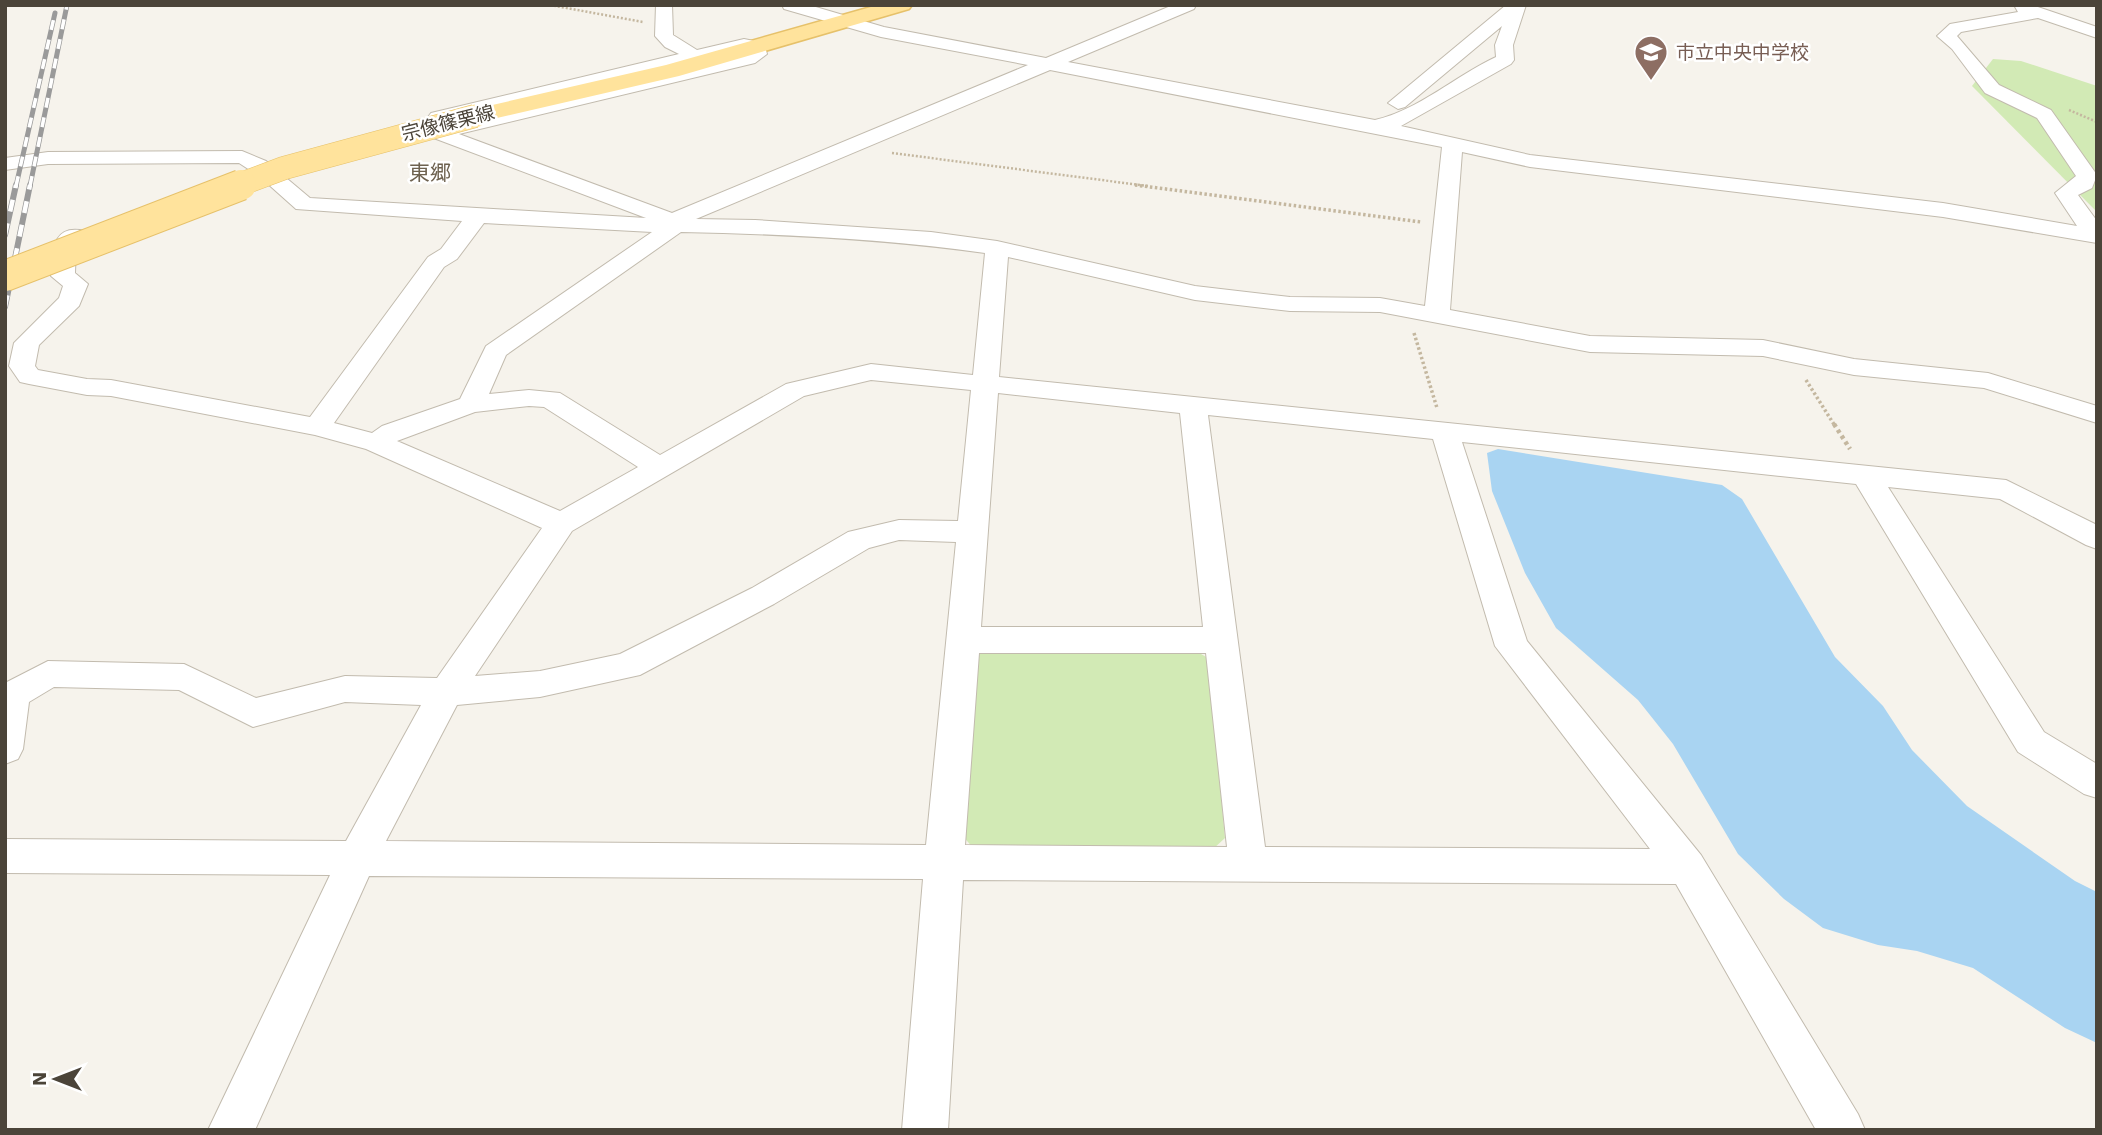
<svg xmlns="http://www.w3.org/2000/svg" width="2102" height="1135" font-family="'Work Sans','Noto Sans JP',sans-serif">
  <rect width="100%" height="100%" fill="#f6f3ec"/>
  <!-- green -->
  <g fill="#d2eab5">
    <path d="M 1993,59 L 2021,61 L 2097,86 L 2097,212 L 1972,86 Z"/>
    <path d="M 988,647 L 1194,650 L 1208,658 L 1225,838 L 1212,850 L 974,849 L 961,834 L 976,657 Z"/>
  </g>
  <!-- water -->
  <path fill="#a9d4f2" d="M 1498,449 L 1722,485 L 1742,499 L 1835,657 L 1883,706 L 1912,750 L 1967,806 L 2075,881 L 2097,892 L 2097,1043 L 2065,1028 L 1973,968 L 1917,951 L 1878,945 L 1823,928 L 1784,899 L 1738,854 L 1673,744 L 1638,700 L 1556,628 L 1525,573 L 1492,491 L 1487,453 Z"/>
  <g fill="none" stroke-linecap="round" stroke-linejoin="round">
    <defs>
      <path id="minor" d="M 656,5 L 672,5 L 673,35 L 697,50 L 744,39 L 764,43 L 767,54 L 755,63 L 459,134 L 672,213 L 1028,65 L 881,37 L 784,9 L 782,5 L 809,5 L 884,27 L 1046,58 L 1173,5 L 1196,5 L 1194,9 L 1068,62 L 1375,120 C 1419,110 1455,76 1496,57 L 1495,45 L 1502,26 L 1405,107 L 1398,109 L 1388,103 L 1506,5 L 1526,5 L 1513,45 L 1514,60 L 1511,64 L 1401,126 L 1530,155 L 1943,203 L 2077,226 L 2055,193 L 2076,176 L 2037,118 L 1985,93 L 1952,49 L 1937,36 L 1950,24 L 2018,12 L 2014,5 L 2032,5 L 2097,27 L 2097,38 L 2038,18 L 1961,32 L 1957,36 L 1999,85 L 2051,110 L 2097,175 L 2092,188 L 2078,195 L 2097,221 L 2097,243 L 1943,217 L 1530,167 L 1462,152 L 1450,310 L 1590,336 L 1763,340 L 1854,359 L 1988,373 L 2097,406 L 2097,423 L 1984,388 L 1854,375 L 1763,356 L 1590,352 L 1380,312 L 1290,311 L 1195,300 L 1008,257 L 999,377 L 2006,480 L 2097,525 L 2097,549 L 2086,545 L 2000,499 L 1888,487 L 2044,732 L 2097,764 L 2097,798 L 2084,794 L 2018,752 L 1856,484 L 1462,442 L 1527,641 L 1701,855 L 1858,1114 L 1865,1130 L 1816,1130 L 1676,884 L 963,880 L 948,1130 L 902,1130 L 923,879 L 369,876 L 255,1130 L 208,1130 L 330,875 L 5,873 L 5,839 L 346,841 L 421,705 L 345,702 L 253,727 L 179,690 L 54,687 L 29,702 L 23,749 L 18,759 L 5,764 L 5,683 L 48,661 L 184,664 L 256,698 L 345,676 L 437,678 L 542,528 L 366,449 L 315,435 L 111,396 L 87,395 L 29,384 L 20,382 L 9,366 L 14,343 L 59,298 L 63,286 L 51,276 C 53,253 51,223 85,231 L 88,236 L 76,245 L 75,273 L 88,284 L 79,306 L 39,345 L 35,366 L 38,370 L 87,379 L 111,380 L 310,417 L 428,257 L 441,249 L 462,221 L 296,209 L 259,176 L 239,163 L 48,164 L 5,170 L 5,158 L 48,152 L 242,151 L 266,161 L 310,198 L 646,218 L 431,137 L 428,133 L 431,129 L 743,55 L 749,50 L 732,51 L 639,77 L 438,123 L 428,117 L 431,113 L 679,54 L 665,47 L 655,36 ZM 1050,70 L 1442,147 L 1425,306 L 1380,298 L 1290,297 L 1195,286 L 997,241 L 931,232 L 755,220 L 696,219 ZM 484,223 L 652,232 L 486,346 L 460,399 L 382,426 L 372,433 L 334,423 L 444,267 L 457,259 ZM 681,232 C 783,234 885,239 985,253 L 973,375 L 871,364 L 786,384 L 660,455 L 560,393 L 529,390 L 489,394 L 506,355 ZM 871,380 L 971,390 L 958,521 L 899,520 L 848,532 L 752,588 L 620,654 L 540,671 L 475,676 L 572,531 L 804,396 ZM 998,393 L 1180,413 L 1203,627 L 981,627 ZM 529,406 L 544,407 L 638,467 L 560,511 L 397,441 L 475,412 ZM 1208,415 L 1433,439 L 1495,646 L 1650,849 L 1265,847 ZM 899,540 L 956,542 L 926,845 L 386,841 L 457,705 L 540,697 L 640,675 L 774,604 L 869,548 ZM 979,653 L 1206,653 L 1227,847 L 965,845 Z"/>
      <path id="major" d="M 878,5 L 912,5 L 909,9 L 679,76 L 475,123 L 466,121 L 463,116 L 466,111 L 666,65 Z"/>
    </defs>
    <!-- minor casing -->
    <use href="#minor" stroke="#c2bbae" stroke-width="2"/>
    <!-- major casing -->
    <use href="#major" stroke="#e6c16a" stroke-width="3"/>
    <!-- path-far2 -->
    <g stroke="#c4b79f" stroke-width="2.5" stroke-dasharray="2 2" stroke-linecap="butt">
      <path d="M 550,5 L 643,22"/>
      <path d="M 2069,110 L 2097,122"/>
      <path d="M 892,153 L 1148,186"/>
    </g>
    <!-- path-far1 -->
    <g stroke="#c4b79f" stroke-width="3.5" stroke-dasharray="2.5 2.5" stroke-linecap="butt">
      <path d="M 1135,185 L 1421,222"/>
      <path d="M 1414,333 L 1437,408"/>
      <path d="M 1806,380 L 1835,426"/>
    </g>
    <!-- path -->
    <path stroke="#c4b79f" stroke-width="4.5" stroke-dasharray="3.5 3.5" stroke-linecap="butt" d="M 1834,424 L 1850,449"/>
    <!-- minor -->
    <use href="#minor" fill="#fff" fill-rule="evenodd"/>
    <!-- major -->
    <use href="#major" fill="#ffe39c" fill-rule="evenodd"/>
    <defs>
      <g id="rail-far1">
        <path d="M 16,186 L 55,13"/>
        <path d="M 30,186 L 67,5"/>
      </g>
      <g id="rail">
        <path d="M 5,235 L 16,185"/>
        <path d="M 5,307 L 30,185"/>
      </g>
    </defs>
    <!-- rail-far1 casing -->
    <use href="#rail-far1" stroke="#9a9a9a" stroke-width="5"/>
    <!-- rail casing -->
    <use href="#rail" stroke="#9a9a9a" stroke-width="6"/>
    <!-- rail-far1 -->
    <use href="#rail-far1" stroke="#fff" stroke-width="3.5" stroke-dasharray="10" stroke-linecap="butt"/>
    <!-- rail -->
    <use href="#rail" stroke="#fff" stroke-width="4.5" stroke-dasharray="12" stroke-linecap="butt"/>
    <defs>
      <path id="major-bridge-far1" d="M 236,186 L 284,168 L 475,116"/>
      <path id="major-bridge" d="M 5,276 L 241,185"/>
    </defs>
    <!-- major-bridge-far1 casing -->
    <use href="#major-bridge-far1" stroke="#e6c16a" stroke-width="24" stroke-linecap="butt"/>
    <!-- major-bridge casing -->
    <use href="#major-bridge" stroke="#e6c16a" stroke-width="32" stroke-linecap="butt"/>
    <!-- major-bridge-far1 -->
    <use href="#major-bridge-far1" stroke="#ffe39c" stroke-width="23"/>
    <!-- major-bridge -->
    <use href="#major-bridge" stroke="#ffe39c" stroke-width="30"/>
  </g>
  <!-- icons -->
  <defs>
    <symbol id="school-pin" viewBox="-11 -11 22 30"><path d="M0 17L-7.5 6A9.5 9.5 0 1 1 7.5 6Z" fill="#8d6e63" stroke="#fff"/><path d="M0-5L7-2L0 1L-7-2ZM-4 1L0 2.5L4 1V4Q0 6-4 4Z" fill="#fff"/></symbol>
  </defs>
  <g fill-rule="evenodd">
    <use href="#school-pin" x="1632" y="33" width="38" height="52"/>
  </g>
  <g text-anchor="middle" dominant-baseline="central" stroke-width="5" stroke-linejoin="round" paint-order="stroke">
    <!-- far-education labels -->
    <g font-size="19" fill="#785e54" stroke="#fff" text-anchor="start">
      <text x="1676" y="52">市立中央中学校</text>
    </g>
    <!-- far-street labels -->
    <g font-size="19" fill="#4b4439" stroke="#fff">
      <text transform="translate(448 123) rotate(-14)">宗像篠栗線</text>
    </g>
    <!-- far-quarter labels -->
    <g font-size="21" fill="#6e6250" stroke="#fff">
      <text x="430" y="172">東郷</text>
    </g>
  </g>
  <!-- border -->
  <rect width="2102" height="1135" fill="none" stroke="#4b4439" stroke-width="14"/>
  <!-- north arrow -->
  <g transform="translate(56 1079) rotate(270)" stroke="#ffffff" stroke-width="5" paint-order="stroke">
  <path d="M0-5L12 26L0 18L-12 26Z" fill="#4b4439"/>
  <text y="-10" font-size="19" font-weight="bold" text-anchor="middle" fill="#4b4439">N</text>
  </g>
</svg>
